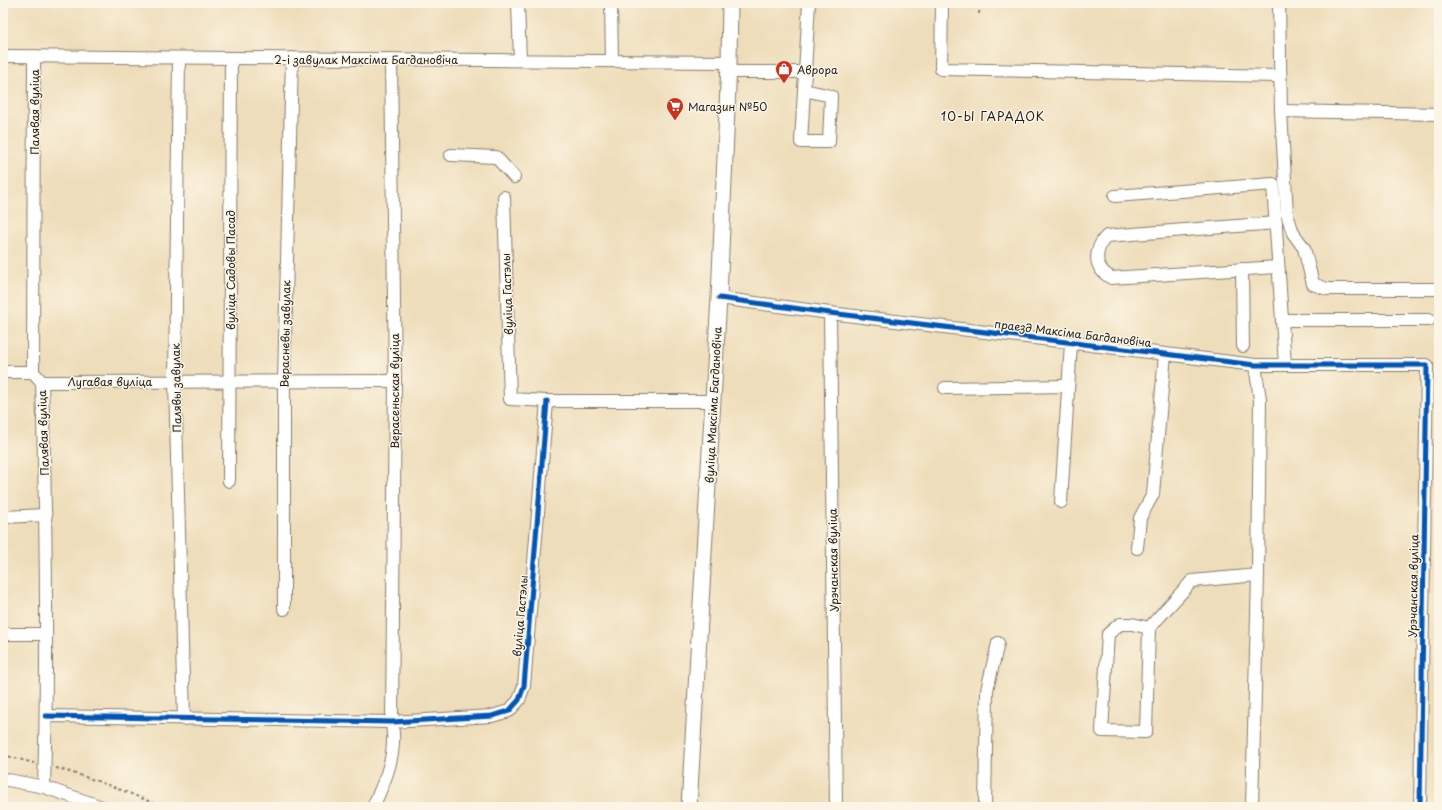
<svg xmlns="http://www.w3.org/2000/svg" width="1442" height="810" font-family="'Playpen Sans',sans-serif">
  <rect width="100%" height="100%" fill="#fcf5e5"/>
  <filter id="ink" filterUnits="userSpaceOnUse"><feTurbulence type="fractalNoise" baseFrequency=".025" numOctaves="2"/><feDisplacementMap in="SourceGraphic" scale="8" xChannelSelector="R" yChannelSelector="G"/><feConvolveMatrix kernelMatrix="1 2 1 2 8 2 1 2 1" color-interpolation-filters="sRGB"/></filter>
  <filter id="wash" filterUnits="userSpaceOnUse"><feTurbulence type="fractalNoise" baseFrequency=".012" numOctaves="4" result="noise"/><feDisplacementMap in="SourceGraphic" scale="16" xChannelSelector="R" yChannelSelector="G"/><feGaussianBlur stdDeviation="0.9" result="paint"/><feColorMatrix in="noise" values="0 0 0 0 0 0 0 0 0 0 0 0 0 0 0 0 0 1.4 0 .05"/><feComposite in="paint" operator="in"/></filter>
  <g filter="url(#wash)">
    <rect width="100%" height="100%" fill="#eeddba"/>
  </g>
  <g filter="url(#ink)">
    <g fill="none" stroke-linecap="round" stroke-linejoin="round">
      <defs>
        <g id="minor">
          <path d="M 518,3 L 520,60"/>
          <path d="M 611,3 L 612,61"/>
          <path d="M 942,3 L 941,69 L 1280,76"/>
          <path d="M 1279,3 L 1281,111 L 1287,214 L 1293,233 L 1304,248 L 1313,284 L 1327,289 L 1439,289"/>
          <path d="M 3,56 L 729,62"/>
          <path d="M 34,56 L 33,372 L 42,382 C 46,517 48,652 44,787"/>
          <path d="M 179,58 L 175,381 L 184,719"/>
          <path d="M 729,72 L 805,72"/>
          <path d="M 804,90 L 831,96 L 829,142 L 801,142 L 809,3"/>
          <path d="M 1281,111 L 1439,114"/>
          <path d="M 451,155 L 496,157 L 514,177"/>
          <path d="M 1115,196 L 1273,184 L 1285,365"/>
          <path d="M 504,197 L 510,399 L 547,401 L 713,401"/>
          <path d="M 1276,223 L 1107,236 C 1099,243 1093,259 1101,269 C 1103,273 1107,275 1111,278 L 1278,267"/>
          <path d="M 1242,269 L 1243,346"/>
          <path d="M 719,298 L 830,313 L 1255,365 L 1427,365 L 1420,807"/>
          <path d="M 830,313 L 836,807"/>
          <path d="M 1282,320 L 1429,320"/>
          <path d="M 3,372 L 33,372"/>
          <path d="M 42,382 L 395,381"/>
          <path d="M 945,388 L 1068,386"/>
          <path d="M 229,481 L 231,58"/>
          <path d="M 1061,502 L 1071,343"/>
          <path d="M 3,517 L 46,515"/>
          <path d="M 1137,548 L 1140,518 L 1153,494 L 1165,354"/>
          <path d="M 284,609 L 284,381 L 292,58"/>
          <path d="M 1149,628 L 1132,624 L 1120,624 L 1108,634 L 1102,731 L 1146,732 L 1149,628 L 1192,581 L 1258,575"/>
          <path d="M 3,634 L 46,634"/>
          <path d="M 46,716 L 392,722 L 492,716 L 509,711 L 519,700 L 524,686 L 547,401"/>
          <path d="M 3,779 L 44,787 L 102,807"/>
          <path d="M 373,807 C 382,787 393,764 393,741 C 394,735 392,728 392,722 L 395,381 L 391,59"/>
          <path d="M 985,807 L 987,690 L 998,643"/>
          <path d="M 1252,807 L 1258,575 L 1260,399 L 1255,365"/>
        </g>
        <path id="major" d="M 689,807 L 719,298 L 729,62 L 730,3"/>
      </defs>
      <!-- minor casing -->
      <use href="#minor" stroke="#857c6b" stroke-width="14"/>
      <!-- major casing -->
      <use href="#major" stroke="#857c6b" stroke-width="17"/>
      <!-- path -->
      <g stroke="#857c6b" stroke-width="2" stroke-dasharray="3 3" stroke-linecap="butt">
        <path d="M 979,14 L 980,3"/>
        <path d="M 3,755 L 34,763"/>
        <path d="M 56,768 C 92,778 128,792 162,807"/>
      </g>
      <!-- minor -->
      <use href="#minor" stroke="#fff" stroke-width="12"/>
      <!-- major -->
      <use href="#major" stroke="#fff" stroke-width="15"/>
      <defs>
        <g id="cycleway">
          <path d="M 719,298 L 830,313 L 1255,365 L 1427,365 L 1420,807"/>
          <path d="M 46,716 L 392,722 L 492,716 L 509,711 L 519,700 L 524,686 L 547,401"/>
        </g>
      </defs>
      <!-- cycleway casing -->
      <use href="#cycleway" stroke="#fcf5e5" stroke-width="8"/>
      <!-- cycleway -->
      <use href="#cycleway" stroke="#0057b8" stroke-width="5"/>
    </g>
  </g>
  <!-- icons -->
  <defs>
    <symbol id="shop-pin" viewBox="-11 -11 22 30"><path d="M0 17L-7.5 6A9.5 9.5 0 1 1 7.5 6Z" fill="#c8321e" stroke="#fcf5e5"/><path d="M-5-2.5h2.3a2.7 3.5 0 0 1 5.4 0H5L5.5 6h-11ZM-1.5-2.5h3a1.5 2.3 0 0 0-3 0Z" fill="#fff"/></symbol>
    <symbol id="supermarket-pin" viewBox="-11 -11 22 30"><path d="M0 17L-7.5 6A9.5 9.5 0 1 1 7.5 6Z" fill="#c8321e" stroke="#fcf5e5"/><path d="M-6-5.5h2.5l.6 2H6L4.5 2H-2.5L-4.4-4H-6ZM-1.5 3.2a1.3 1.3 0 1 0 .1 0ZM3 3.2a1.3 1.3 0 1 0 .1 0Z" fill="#fff"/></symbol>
  </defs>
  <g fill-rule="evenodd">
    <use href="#shop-pin" x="774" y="59" width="20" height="27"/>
    <use href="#supermarket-pin" x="665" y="96" width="20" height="27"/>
  </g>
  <g text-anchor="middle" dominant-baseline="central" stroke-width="3" stroke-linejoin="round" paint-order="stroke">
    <!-- street labels -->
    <g font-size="11" fill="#1c1c1c" stroke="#fcf5e5">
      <text x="366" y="59">2-і завулак Максіма Багдановіча</text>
      <text transform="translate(34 112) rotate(-90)">Палявая вуліца</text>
      <text transform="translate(230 270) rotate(-90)">вуліца Садовы Пасад</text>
      <text transform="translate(507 294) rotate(-92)">вуліца Гастэлы</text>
      <text transform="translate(1073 333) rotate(7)">праезд Максіма Багдановіча</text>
      <text transform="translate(285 334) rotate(-89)">Верасневы завулак</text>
      <text x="110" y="381">Лугавая вуліца</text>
      <text transform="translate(176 388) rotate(-91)">Палявы завулак</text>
      <text transform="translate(394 391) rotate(-90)">Верасеньская вуліца</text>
      <text transform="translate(713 405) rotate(-87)">вуліца Максіма Багдановіча</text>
      <text transform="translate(43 433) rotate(-92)">Палявая вуліца</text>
      <text transform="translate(833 560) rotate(-91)">Урэчанская вуліца</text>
      <text transform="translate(1413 586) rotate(-89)">Урэчанская вуліца</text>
      <text transform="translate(520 616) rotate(-85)">вуліца Гастэлы</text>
    </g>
    <!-- poi labels -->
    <g font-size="11" fill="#1c1c1c" stroke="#fcf5e5" text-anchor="start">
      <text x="797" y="69">Аврора</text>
      <text x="688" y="106">Магазин №50</text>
    </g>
    <!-- neighbourhood labels -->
    <g font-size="12" letter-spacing="1" fill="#1c1c1c" stroke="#fcf5e5">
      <text x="993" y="116">10-Ы ГАРАДОК</text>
    </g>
  </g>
  <!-- margin -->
  <rect width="1442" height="810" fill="none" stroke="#fcf5e5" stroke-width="16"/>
</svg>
